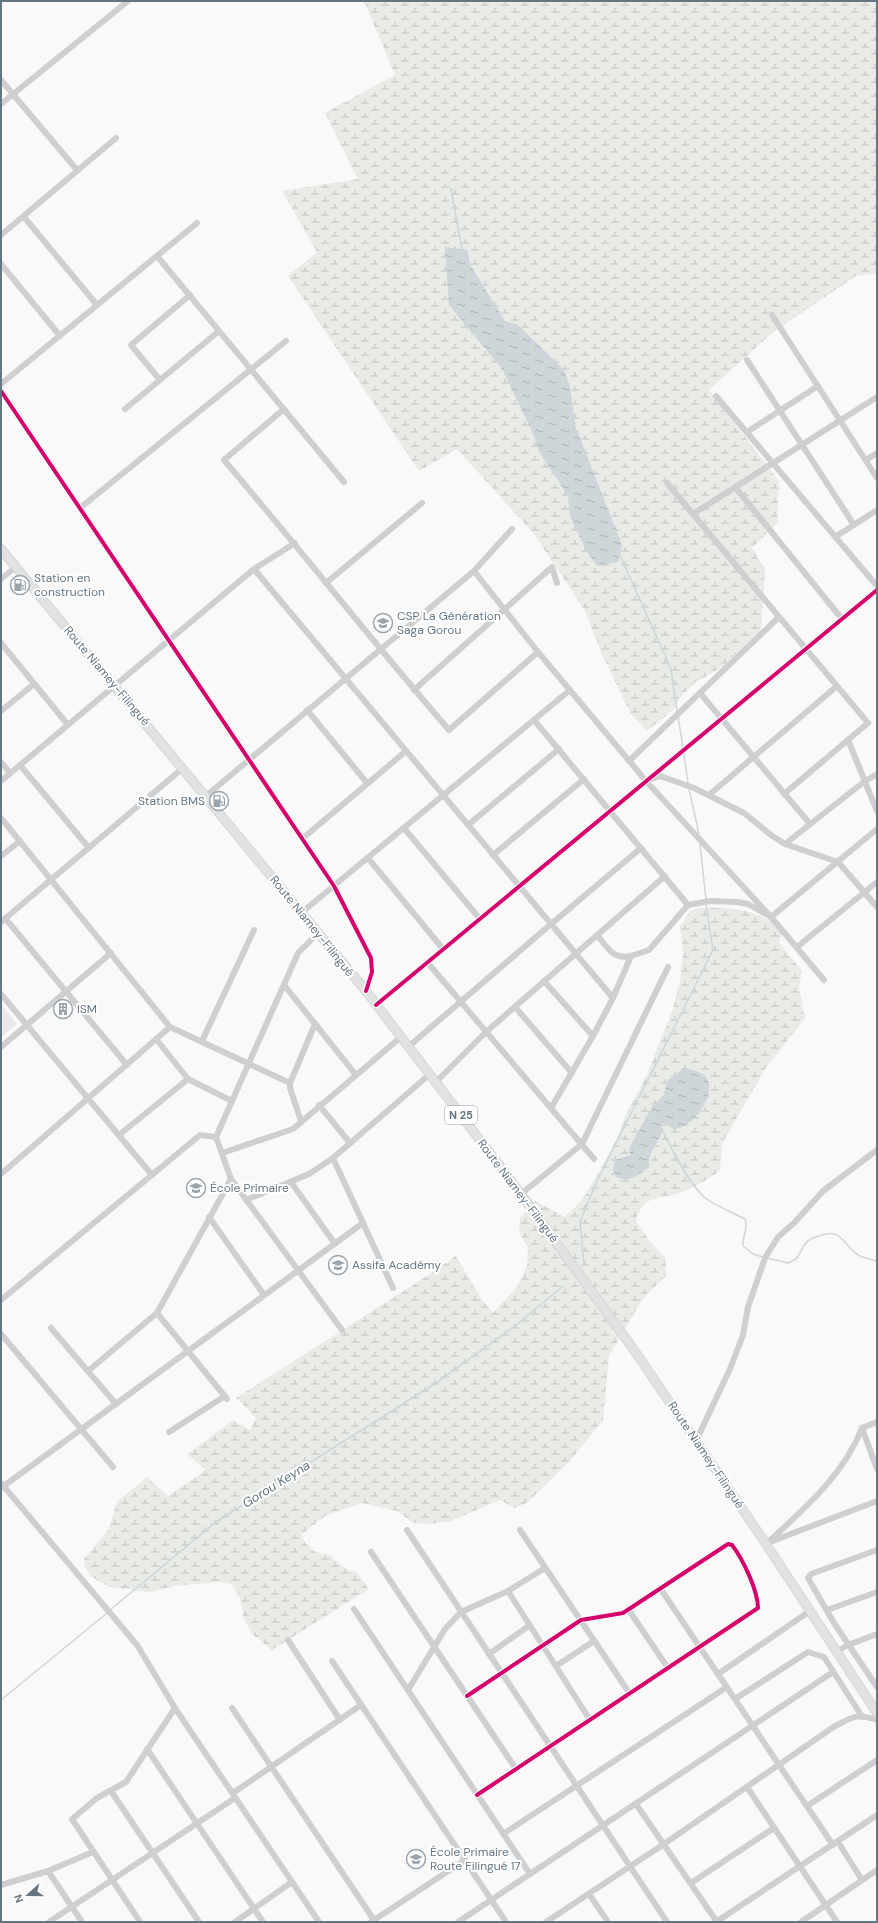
<svg xmlns="http://www.w3.org/2000/svg" width="878" height="1923" font-family="'DM Sans',sans-serif">
  <defs>
    <pattern id="wetland-marsh" width="20" height="14" patternUnits="userSpaceOnUse"><rect width="20" height="14" fill="#e8ebe6"/><path d="M1 5h8M5 5V1M11 12h8M15 12V8" fill="none" stroke="#c0c3c0"/></pattern>
    <pattern id="water-ripples" width="26" height="14" patternUnits="userSpaceOnUse"><rect width="26" height="14" fill="#ced6d9"/><path d="M2 4q2-2 4 0t4 0M15 11q2-2 4 0t4 0" fill="none" stroke="#abb2b5"/></pattern>
  </defs>
  <rect width="100%" height="100%" fill="#f9f9f9"/>
  <!-- built -->
  <path fill="#e8e9e9" d="M 1,1004 L 17,1024 L 1,1037 Z"/>
  <!-- wetland -->
  <g fill="url(#wetland-marsh)" fill-rule="evenodd">
    <path d="M 364,1 L 877,1 L 877,273 L 856,276 L 773,332 L 709,390 L 779,481 L 777,523 L 752,548 L 765,570 L 761,630 L 722,667 L 696,682 L 682,695 L 673,710 L 647,731 L 631,714 L 601,652 L 585,611 L 534,534 L 457,449 L 419,471 L 288,276 L 317,252 L 282,191 L 358,179 L 325,113 L 395,75 Z"/>
    <path d="M 699,908 C 735,907 754,909 785,930 L 778,941 L 802,971 L 799,987 L 805,1018 L 765,1069 L 722,1144 L 720,1170 C 710,1179 692,1188 679,1193 C 658,1200 643,1194 636,1221 L 650,1242 L 665,1257 L 666,1276 L 647,1294 L 639,1305 L 609,1356 L 603,1420 L 569,1462 L 528,1502 L 515,1508 L 500,1500 L 451,1521 L 430,1524 L 413,1523 L 397,1511 L 362,1503 L 325,1516 L 302,1534 L 305,1543 L 316,1552 L 330,1555 L 343,1567 L 357,1573 L 369,1589 L 272,1650 L 252,1634 L 243,1617 L 241,1600 L 232,1584 L 219,1582 L 175,1586 L 149,1592 L 109,1587 L 92,1577 L 85,1567 L 84,1559 L 109,1529 L 117,1502 L 147,1477 L 168,1496 L 206,1470 L 187,1454 L 233,1420 L 250,1430 L 256,1418 L 236,1398 L 427,1276 L 456,1256 L 482,1300 L 493,1313 L 517,1287 L 527,1266 L 528,1248 L 519,1232 L 520,1218 L 535,1201 L 565,1217 L 582,1200 L 600,1170 L 615,1142 L 629,1108 L 645,1079 L 672,1012 L 680,981 L 683,953 L 680,927 L 690,911 ZM 668,1080 L 673,1129 L 665,1122 L 660,1125 L 663,1132 C 657,1144 648,1153 649,1167 L 644,1171 L 622,1158 L 630,1154 L 629,1148 L 653,1105 L 663,1098 Z"/>
  </g>
  <!-- water -->
  <g fill="url(#water-ripples)">
    <path d="M 445,247 L 467,250 L 471,266 L 505,321 L 518,325 L 564,370 L 570,387 L 576,428 L 622,545 L 618,562 L 597,566 L 586,550 L 570,516 L 568,496 L 540,453 L 531,429 L 502,369 L 449,305 Z"/>
    <path d="M 683,1069 L 694,1070 L 705,1075 C 706,1078 708,1081 709,1084 C 712,1101 691,1129 673,1129 L 665,1122 L 661,1125 L 663,1131 C 657,1144 648,1153 649,1167 C 637,1176 631,1183 616,1177 L 613,1170 L 615,1160 L 630,1155 L 629,1148 L 653,1105 L 663,1097 L 668,1080 Z"/>
  </g>
  <g fill="none" stroke-linecap="round" stroke-linejoin="round">
    <!-- stream -->
    <g stroke="#ced6d9" stroke-width="1.5">
      <path d="M 451,189 L 462,250"/>
      <path d="M 619,553 L 671,669 L 677,712"/>
      <path d="M 678,716 L 683,748"/>
      <path d="M 684,754 L 688,783"/>
      <path d="M 689,789 L 699,834"/>
      <path d="M 700,844 L 706,900"/>
      <path d="M 660,1125 C 669,1145 689,1183 704,1197 C 715,1206 732,1212 745,1219 C 749,1227 742,1237 743,1246 L 753,1254 L 763,1257"/>
      <path d="M 767,1258 L 788,1263 C 802,1258 798,1252 806,1243 C 809,1239 815,1237 819,1236 C 843,1226 843,1247 860,1256 C 865,1258 871,1259 877,1262"/>
      <path d="M 584,1264 L 580,1222 L 596,1183 L 713,950 L 706,904"/>
      <path d="M 110,1610 L 216,1522 L 436,1383 L 515,1326 L 563,1286"/>
      <path d="M 1,1700 L 107,1613"/>
    </g>
    <defs>
      <path id="major" d="M 1,549 L 366,991 L 521,1194 L 634,1350 L 696,1441 L 766,1544 L 877,1713"/>
    </defs>
    <!-- major casing -->
    <use href="#major" stroke="#d5d6d7" stroke-width="10"/>
    <!-- minor -->
    <g stroke="#cecfd0" stroke-width="6">
      <path d="M 1,80 L 77,170"/>
      <path d="M 1,104 L 128,1"/>
      <path d="M 24,217 L 97,305"/>
      <path d="M 1,235 L 116,138"/>
      <path d="M 157,256 L 344,482"/>
      <path d="M 1,264 L 60,336"/>
      <path d="M 772,315 L 877,478"/>
      <path d="M 747,360 L 854,525"/>
      <path d="M 160,380 L 131,345 L 190,295"/>
      <path d="M 1,384 L 197,223"/>
      <path d="M 1,391 L 334,886 L 371,958 L 372,972 L 366,991"/>
      <path d="M 716,396 L 877,586"/>
      <path d="M 125,409 L 219,331"/>
      <path d="M 284,409 L 224,460 C 300,549 372,641 449,730 L 538,652"/>
      <path d="M 747,432 L 818,386"/>
      <path d="M 866,460 L 877,453"/>
      <path d="M 667,483 L 868,723 L 784,794"/>
      <path d="M 735,487 L 842,619"/>
      <path d="M 80,508 L 286,341"/>
      <path d="M 693,514 L 877,397"/>
      <path d="M 835,537 L 877,510"/>
      <path d="M 254,569 L 613,998"/>
      <path d="M 474,571 L 538,652 L 646,781 L 771,917 L 824,980"/>
      <path d="M 1,579 L 16,567"/>
      <path d="M 326,583 L 422,503"/>
      <path d="M 1,643 L 68,725"/>
      <path d="M 414,690 L 552,567 L 557,583"/>
      <path d="M 700,693 L 810,824"/>
      <path d="M 307,710 L 367,783"/>
      <path d="M 1,711 L 34,684"/>
      <path d="M 534,720 L 688,905"/>
      <path d="M 848,740 L 877,811"/>
      <path d="M 629,761 L 779,617"/>
      <path d="M 1,762 L 10,773"/>
      <path d="M 20,765 L 89,848"/>
      <path d="M 651,779 L 660,776 L 694,788 L 744,813 L 771,835 L 785,844 L 838,862 L 877,907"/>
      <path d="M 1,781 L 254,569 L 295,543"/>
      <path d="M 709,795 L 837,686"/>
      <path d="M 206,796 L 474,571 L 512,529"/>
      <path d="M 1,818 L 170,1027 L 290,1083"/>
      <path d="M 468,825 L 559,749"/>
      <path d="M 404,828 L 480,919"/>
      <path d="M 302,839 L 406,751"/>
      <path d="M 785,844 L 865,781 L 877,774"/>
      <path d="M 493,855 L 584,779"/>
      <path d="M 1,856 L 20,841"/>
      <path d="M 368,858 L 443,949"/>
      <path d="M 301,913 L 570,690"/>
      <path d="M 5,918 L 127,1065"/>
      <path d="M 1,922 L 183,768"/>
      <path d="M 597,935 C 608,948 613,960 631,956"/>
      <path d="M 797,947 L 877,882"/>
      <path d="M 427,962 L 594,1159"/>
      <path d="M 544,981 L 593,1036"/>
      <path d="M 284,985 L 356,1075"/>
      <path d="M 1,994 L 152,1175"/>
      <path d="M 376,1005 L 877,590"/>
      <path d="M 515,1007 L 572,1073"/>
      <path d="M 156,1039 L 188,1079 L 232,1101"/>
      <path d="M 202,1041 L 254,930"/>
      <path d="M 1,1047 L 111,953"/>
      <path d="M 408,1047 L 551,924 L 641,848"/>
      <path d="M 436,1082 L 486,1032 L 665,876"/>
      <path d="M 319,1105 L 350,1143"/>
      <path d="M 551,1108 L 593,1036 L 613,998 L 631,956 L 649,950 L 688,905 L 710,901 L 737,902 L 748,904 L 771,917 L 877,829"/>
      <path d="M 301,1121 L 290,1088 L 290,1083 L 315,1024"/>
      <path d="M 119,1135 L 188,1079"/>
      <path d="M 222,1153 L 293,1129 L 401,1037"/>
      <path d="M 333,1158 L 393,1288"/>
      <path d="M 1,1174 L 170,1027"/>
      <path d="M 231,1179 L 342,1330"/>
      <path d="M 291,1182 L 335,1244"/>
      <path d="M 521,1194 L 582,1144 L 668,967"/>
      <path d="M 246,1200 L 309,1174 L 333,1158 L 430,1074"/>
      <path d="M 209,1217 L 264,1295"/>
      <path d="M 1,1300 L 200,1135 L 216,1137"/>
      <path d="M 157,1313 L 227,1399"/>
      <path d="M 51,1328 L 116,1404"/>
      <path d="M 1,1334 L 113,1467"/>
      <path d="M 88,1371 L 157,1313 L 231,1179 L 216,1137 L 298,953 L 318,933"/>
      <path d="M 862,1428 L 877,1469"/>
      <path d="M 169,1432 L 225,1396"/>
      <path d="M 696,1441 L 730,1369 L 743,1335 L 748,1307 L 765,1258 L 778,1237 L 794,1223 L 823,1191 L 877,1150"/>
      <path d="M 1,1483 L 137,1645 L 175,1708 L 319,1922"/>
      <path d="M 1,1488 L 363,1223"/>
      <path d="M 407,1530 L 667,1922"/>
      <path d="M 520,1530 L 630,1694"/>
      <path d="M 770,1542 L 877,1501"/>
      <path d="M 766,1544 C 803,1510 844,1475 862,1428 L 877,1422"/>
      <path d="M 877,1550 L 811,1574 L 808,1578 L 834,1623 L 877,1687"/>
      <path d="M 371,1552 L 516,1769"/>
      <path d="M 660,1588 L 833,1845"/>
      <path d="M 508,1591 L 590,1720"/>
      <path d="M 354,1609 L 530,1874"/>
      <path d="M 628,1609 L 668,1668"/>
      <path d="M 827,1610 L 877,1592"/>
      <path d="M 288,1640 L 340,1720"/>
      <path d="M 836,1652 L 848,1645 L 877,1634"/>
      <path d="M 489,1654 L 530,1625"/>
      <path d="M 332,1661 L 506,1922"/>
      <path d="M 556,1666 L 594,1641"/>
      <path d="M 718,1674 L 810,1611"/>
      <path d="M 408,1690 L 445,1629 L 461,1612 L 508,1591 L 545,1568"/>
      <path d="M 467,1696 L 581,1620 L 623,1613 L 728,1544 L 732,1545 C 743,1559 758,1591 758,1608 L 477,1795"/>
      <path d="M 735,1699 L 808,1652 L 824,1657 L 861,1715"/>
      <path d="M 232,1708 L 374,1920"/>
      <path d="M 147,1749 L 263,1922"/>
      <path d="M 747,1787 L 837,1922"/>
      <path d="M 111,1791 L 199,1922"/>
      <path d="M 233,1793 L 361,1705"/>
      <path d="M 636,1804 L 717,1922"/>
      <path d="M 807,1806 L 877,1760"/>
      <path d="M 503,1834 L 727,1687"/>
      <path d="M 838,1842 L 862,1880"/>
      <path d="M 48,1871 L 82,1922"/>
      <path d="M 691,1883 L 774,1828"/>
      <path d="M 1,1885 L 48,1871 L 93,1852"/>
      <path d="M 589,1894 L 608,1922"/>
      <path d="M 49,1922 L 235,1798"/>
      <path d="M 140,1922 L 72,1819 L 97,1798 L 126,1782 L 175,1708"/>
      <path d="M 235,1922 L 292,1882"/>
      <path d="M 371,1922 L 465,1860"/>
      <path d="M 458,1922 L 833,1672"/>
      <path d="M 546,1922 L 664,1844 L 832,1728 C 852,1717 855,1713 877,1720"/>
      <path d="M 716,1922 L 877,1815"/>
      <path d="M 801,1922 L 877,1870"/>
    </g>
    <!-- major -->
    <use href="#major" stroke="#e1e2e2" stroke-width="8"/>
    <defs>
      <g id="cycleway">
        <path d="M 1,391 L 334,886 L 371,958 L 372,972 L 366,991"/>
        <path d="M 376,1005 L 877,590"/>
        <path d="M 467,1696 L 581,1620 L 623,1613 L 728,1544 L 732,1545 C 743,1559 758,1591 758,1608 L 477,1795"/>
      </g>
    </defs>
    <!-- cycleway casing -->
    <use href="#cycleway" stroke="#fff" stroke-width="6"/>
    <!-- cycleway -->
    <use href="#cycleway" stroke="#d6006c" stroke-width="4"/>
  </g>
  <!-- icons -->
  <defs>
    <symbol id="fuel-ring" viewBox="-11 -11 22 22"><circle r="9.5" fill="#fff" stroke="#99a4ac" stroke-width="1.5"/><path d="M-5.5-6h7V0h2V4h1.3V-2.5L3-4.5l.8-.8L6-3V5H2.5V1h-1V6h-7ZM-4.2-4.7v3.2H.2V-4.7Z" fill="#99a4ac"/></symbol>
    <symbol id="school-ring" viewBox="-11 -11 22 22"><circle r="9.5" fill="#fff" stroke="#99a4ac" stroke-width="1.5"/><path d="M0-5L7-2L0 1L-7-2ZM-4 1L0 2.5L4 1V4Q0 6-4 4Z" fill="#99a4ac"/></symbol>
    <symbol id="building-ring" viewBox="-11 -11 22 22"><circle r="9.5" fill="#fff" stroke="#99a4ac" stroke-width="1.5"/><path d="M-4-6H4V6H1V3H-1V6H-4ZM-2.5-4.3h1.7v1.8h-1.7ZM.8-4.3h1.7v1.8H.8ZM-2.5-1h1.7V.8h-1.7ZM.8-1h1.7V.8H.8Z" fill="#99a4ac"/></symbol>
  </defs>
  <g fill-rule="evenodd">
    <use href="#fuel-ring" x="9" y="574" width="22" height="22"/>
    <use href="#school-ring" x="372" y="612" width="22" height="22"/>
    <use href="#fuel-ring" x="208" y="790" width="22" height="22"/>
    <use href="#building-ring" x="52" y="998" width="22" height="22"/>
    <use href="#school-ring" x="185" y="1177" width="22" height="22"/>
    <use href="#school-ring" x="327" y="1254" width="22" height="22"/>
    <use href="#school-ring" x="405" y="1848" width="22" height="22"/>
  </g>
  <g text-anchor="middle" dominant-baseline="central" stroke-width="4" stroke-linejoin="round" paint-order="stroke">
    <!-- shield labels -->
    <rect fill="#fff" stroke="#939fa8" stroke-width="1" x="445" y="1106" width="32" height="18" rx="3"/>
    <g font-size="11" font-weight="bold" fill="#657683">
      <text x="461" y="1115">N 25</text>
    </g>
    <!-- poi labels -->
    <g font-size="12" fill="#657683" stroke="#fff" text-anchor="start">
      <text x="34" y="578">Station en<tspan x="34" dy="14">construction</tspan></text>
      <text x="397" y="616">CSP La Génération<tspan x="397" dy="14">Saga Gorou</tspan></text>
      <text x="205" y="801" text-anchor="end">Station BMS</text>
      <text x="77" y="1009">ISM</text>
      <text x="210" y="1188">École Primaire</text>
      <text x="352" y="1265">Assifa Académy</text>
      <text x="430" y="1852">École Primaire<tspan x="430" dy="14">Route Filingué 17</tspan></text>
    </g>
    <!-- street labels -->
    <g font-size="12" fill="#657683" stroke="#fff">
      <text transform="translate(107 676) rotate(50)">Route Niamey-Filingué</text>
      <text transform="translate(312 926) rotate(51)">Route Niamey-Filingué</text>
      <text transform="translate(518 1191) rotate(53)">Route Niamey-Filingué</text>
      <text transform="translate(706 1455) rotate(56)">Route Niamey-Filingué</text>
    </g>
    <!-- water labels -->
    <g font-size="13" font-style="italic" fill="#60757c" stroke="#fff">
      <text transform="translate(276 1484) rotate(-32)">Gorou Keyna</text>
    </g>
  </g>
  <!-- border -->
  <rect width="878" height="1923" fill="none" stroke="#657683" stroke-width="4"/>
  <!-- north arrow -->
  <g transform="translate(28 1895) rotate(249)" stroke="#ffffff" stroke-width="3" paint-order="stroke">
  <path d="M0-3L7 15L0 10L-7 15Z" fill="#657683"/>
  <text y="-6" font-size="11" font-weight="bold" text-anchor="middle" fill="#657683">N</text>
  </g>
</svg>
